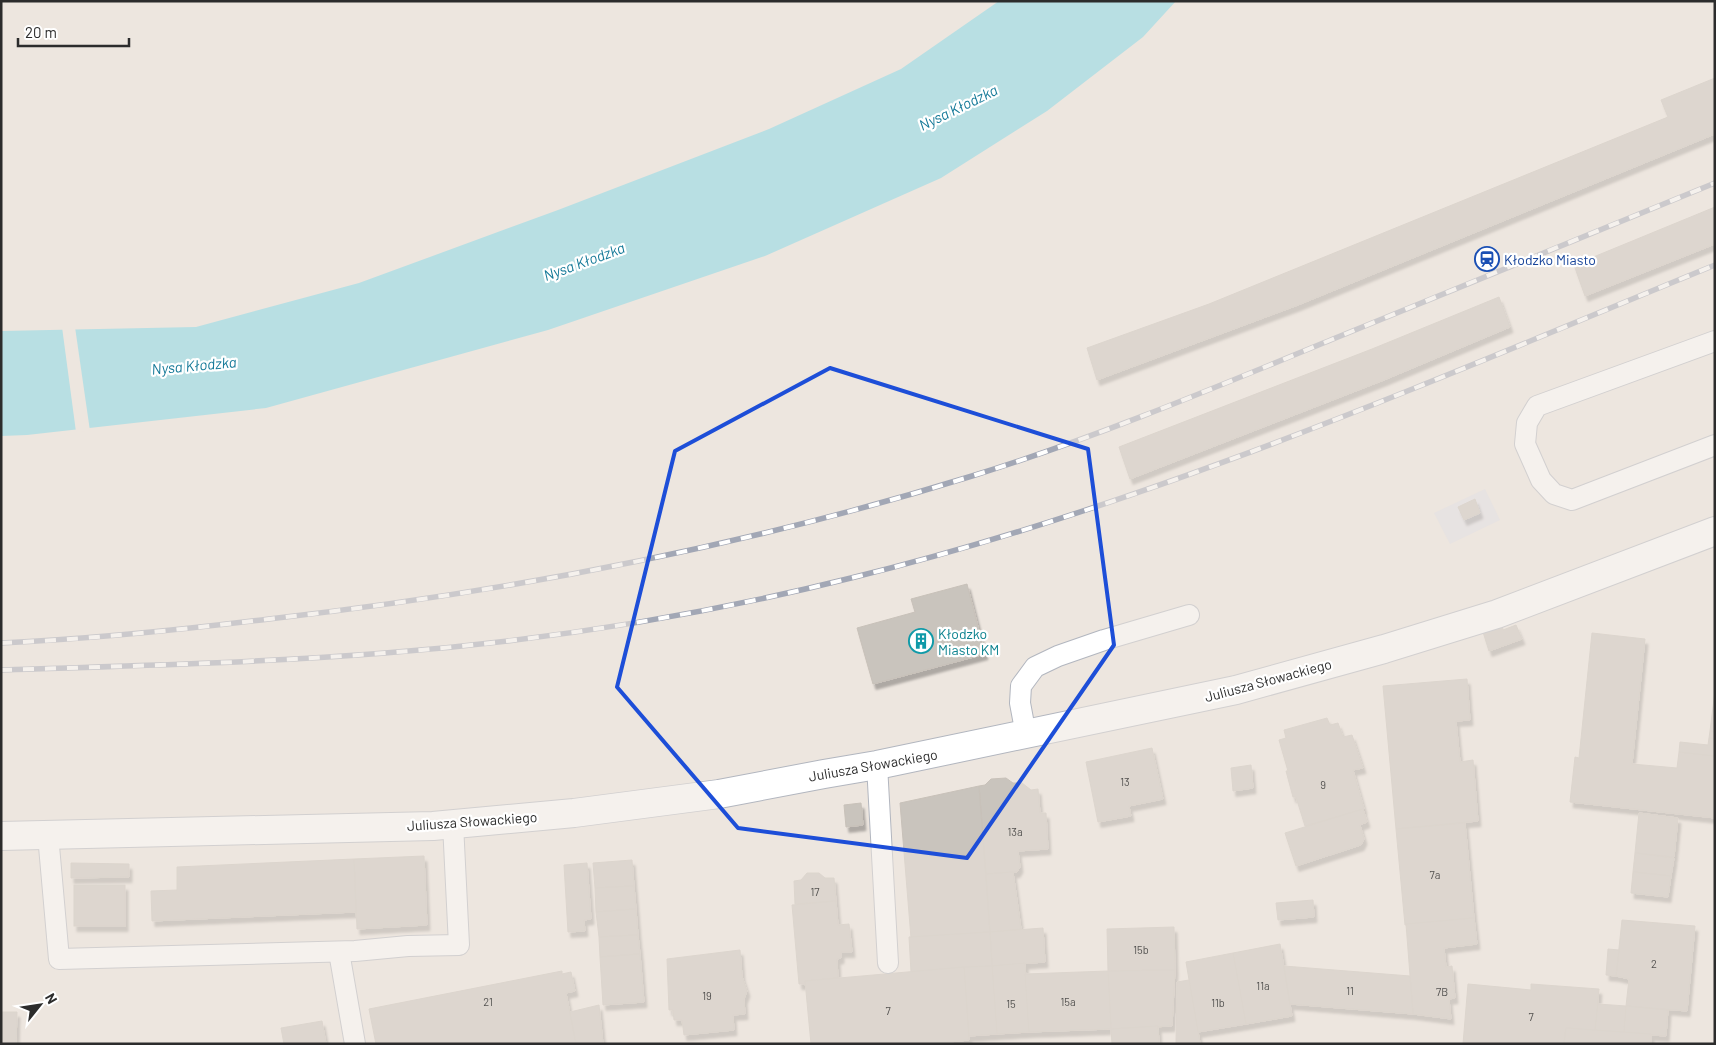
<svg xmlns="http://www.w3.org/2000/svg" width="1716" height="1045" font-family="Barlow,sans-serif">
  <defs>
    <filter id="shadow"><feDropShadow dx="3" dy="5.5" stdDeviation="1" flood-color="#0004"/></filter>
  </defs>
  <rect width="100%" height="100%" fill="#ede6df"/>
  <!-- industrial -->
  <path fill="#e0dfe6" d="M 1485,489 L 1500,520 L 1450,544 L 1434,513 Z"/>
  <!-- water -->
  <path fill="#78d7e9" d="M 999,1 L 1176,1 L 1143,37 L 1047,111 L 941,178 L 765,256 L 548,330 L 266,408 L 27,435 L 1,436 L 1,331 L 196,327 L 359,283 L 558,210 L 769,129 L 901,69 Z"/>
  <!-- pier -->
  <path fill="#ede6df" d="M 62,327 L 75,327 L 90,431 L 76,432 Z"/>
  <!-- building -->
  <g fill="#c9c4bd" stroke="#c8c1b9" filter="url(#shadow)">
    <path d="M 1715,78 L 1715,134 L 1298,305 L 1097,380 L 1087,348 L 1209,304 L 1668,117 L 1661,100 Z"/>
    <path d="M 1715,207 L 1715,244 L 1585,296 L 1574,265 Z"/>
    <path d="M 1499,297 L 1510,327 L 1384,380 L 1130,479 L 1119,447 L 1372,349 Z"/>
    <path d="M 1475,499 L 1480,513 L 1464,520 L 1458,507 Z"/>
    <path d="M 967,584 L 985,654 L 873,684 L 857,628 L 915,612 L 911,599 Z"/>
    <path d="M 1502,625 L 1503,630 L 1516,625 L 1522,639 L 1489,651 L 1483,632 Z"/>
    <path d="M 1592,633 L 1645,639 L 1632,764 L 1677,768 L 1679,752 L 1715,756 L 1715,818 L 1570,802 L 1575,757 L 1579,758 Z"/>
    <path d="M 1467,679 L 1470,720 L 1456,721 L 1460,762 L 1473,760 L 1478,821 L 1396,829 L 1383,686 Z"/>
    <path d="M 1715,691 L 1715,732 L 1710,731 Z"/>
    <path d="M 1327,718 L 1330,725 L 1338,723 L 1343,737 L 1352,735 L 1363,768 L 1353,770 L 1364,809 L 1305,826 L 1296,797 L 1293,797 L 1286,771 L 1288,771 L 1279,740 L 1286,738 L 1284,730 Z"/>
    <path d="M 1710,731 L 1715,732 L 1715,739 L 1709,738 Z"/>
    <path d="M 1709,738 L 1715,739 L 1715,756 L 1679,752 L 1680,742 L 1708,745 Z"/>
    <path d="M 1152,748 L 1163,799 L 1129,806 L 1131,816 L 1098,822 L 1086,762 Z"/>
    <path d="M 1251,765 L 1253,788 L 1233,791 L 1231,768 Z"/>
    <path d="M 1006,778 L 1013,783 L 1022,783 L 1031,790 L 1038,789 L 1040,813 L 1046,813 L 1048,849 L 1018,851 L 1020,867 L 1017,872 L 986,874 L 979,786 L 985,785 L 991,779 Z"/>
    <path d="M 979,786 L 990,932 L 911,938 L 900,803 Z"/>
    <path d="M 861,803 L 863,825 L 846,827 L 844,805 Z"/>
    <path d="M 1363,809 L 1367,822 L 1360,825 L 1364,839 L 1361,845 L 1296,866 L 1285,833 Z"/>
    <path d="M 1639,813 L 1678,818 L 1674,857 L 1635,853 Z"/>
    <path d="M 1465,823 L 1474,918 L 1405,925 L 1396,829 Z"/>
    <path d="M 1635,853 L 1674,858 L 1671,876 L 1633,872 Z"/>
    <path d="M 424,856 L 427,925 L 357,929 L 354,859 Z"/>
    <path d="M 354,859 L 356,912 L 152,921 L 151,891 L 177,890 L 177,867 Z"/>
    <path d="M 632,860 L 634,886 L 595,888 L 593,863 Z"/>
    <path d="M 71,863 L 129,864 L 129,877 L 71,878 Z"/>
    <path d="M 587,863 L 591,919 L 584,920 L 585,931 L 568,932 L 564,865 Z"/>
    <path d="M 1013,872 L 1021,929 L 990,932 L 986,874 Z"/>
    <path d="M 1633,872 L 1671,876 L 1668,897 L 1631,893 Z"/>
    <path d="M 807,873 L 819,873 L 825,878 L 834,878 L 836,901 L 795,904 L 794,881 L 801,880 Z"/>
    <rect x="74" y="885" width="51" height="41"/>
    <path d="M 634,886 L 636,909 L 596,912 L 595,888 Z"/>
    <path d="M 1313,900 L 1314,917 L 1278,920 L 1276,903 Z"/>
    <path d="M 836,901 L 838,925 L 849,924 L 852,952 L 841,952 L 841,958 L 837,959 L 838,978 L 805,981 L 805,984 L 799,984 L 792,905 Z"/>
    <path d="M 636,909 L 638,935 L 599,937 L 596,912 Z"/>
    <path d="M 1474,918 L 1477,944 L 1444,948 L 1446,967 L 1452,966 L 1455,998 L 1449,999 L 1451,1019 L 1413,1014 L 1406,924 Z"/>
    <path d="M 1622,920 L 1695,926 L 1687,1011 L 1626,1006 L 1629,979 L 1616,976 Z"/>
    <path d="M 1174,927 L 1175,970 L 1108,971 L 1107,929 Z"/>
    <path d="M 1043,928 L 1045,962 L 992,966 L 990,932 Z"/>
    <path d="M 990,932 L 992,966 L 911,972 L 909,937 Z"/>
    <path d="M 638,935 L 640,954 L 600,957 L 599,937 Z"/>
    <path d="M 1280,944 L 1292,1016 L 1246,1024 L 1233,953 Z"/>
    <path d="M 1608,949 L 1619,950 L 1616,976 L 1606,975 Z"/>
    <path d="M 740,950 L 742,976 L 747,991 L 744,999 L 745,1014 L 733,1015 L 734,1030 L 684,1035 L 682,1020 L 674,1020 L 673,1010 L 669,1010 L 667,959 Z"/>
    <path d="M 1233,953 L 1246,1024 L 1198,1032 L 1186,962 Z"/>
    <path d="M 640,954 L 644,1002 L 603,1005 L 600,957 Z"/>
    <path d="M 1025,963 L 1029,1032 L 997,1034 L 992,966 Z"/>
    <path d="M 992,966 L 997,1034 L 969,1036 L 964,967 Z"/>
    <path d="M 1284,966 L 1410,976 L 1413,1014 L 1290,1004 Z"/>
    <path d="M 964,967 L 969,1040 L 929,1044 L 811,1044 L 805,981 Z"/>
    <path d="M 1175,970 L 1172,1026 L 1111,1029 L 1108,971 Z"/>
    <path d="M 562,971 L 562,974 L 571,972 L 575,991 L 566,993 L 576,1044 L 376,1044 L 369,1009 Z"/>
    <path d="M 1108,971 L 1111,1029 L 1029,1032 L 1025,974 Z"/>
    <path d="M 1189,980 L 1200,1043 L 1176,1044 L 1177,982 Z"/>
    <path d="M 1468,984 L 1531,990 L 1531,984 L 1599,989 L 1595,1031 L 1566,1028 L 1564,1044 L 1463,1044 Z"/>
    <path d="M 1598,1004 L 1626,1006 L 1624,1033 L 1595,1031 Z"/>
    <path d="M 599,1005 L 603,1044 L 576,1044 L 570,1012 Z"/>
    <path d="M 1626,1006 L 1668,1010 L 1666,1036 L 1624,1033 Z"/>
    <path d="M 1,1012 L 17,1012 L 16,1044 L 1,1044 Z"/>
    <path d="M 322,1021 L 326,1044 L 284,1044 L 281,1028 Z"/>
    <path d="M 1158,1026 L 1159,1043 L 1112,1044 L 1111,1029 Z"/>
    <path d="M 1566,1028 L 1651,1034 L 1651,1044 L 1564,1044 Z"/>
  </g>
  <g fill="none" stroke-linecap="round" stroke-linejoin="round">
    <defs>
      <g id="lane">
        <path d="M 1715,341 L 1537,406 L 1527,423 L 1525,444 L 1541,480 L 1554,494 L 1572,500 L 1715,445"/>
        <path d="M 1026,735 L 1020,703 L 1021,686 L 1035,667 L 1058,656 L 1104,640 L 1189,615"/>
        <path d="M 877,765 L 888,963"/>
        <path d="M 48,835 L 59,959 L 355,951 L 408,946 L 459,945 L 453,824"/>
        <path d="M 339,952 L 355,1044"/>
      </g>
      <path id="street" d="M 1,836 L 433,826 L 574,813 L 719,794 L 824,774 L 877,765 L 1236,690 L 1384,649 L 1497,614 L 1715,531"/>
    </defs>
    <!-- lane casing -->
    <use href="#lane" stroke="#b2b6bf" stroke-width="22"/>
    <!-- street casing -->
    <use href="#street" stroke="#b2b6bf" stroke-width="30"/>
    <!-- lane -->
    <use href="#lane" stroke="#fff" stroke-width="20"/>
    <!-- street -->
    <use href="#street" stroke="#fff" stroke-width="28"/>
    <defs>
      <g id="rail">
        <path d="M 1,643 C 91,639 180,630 269,619 C 507,592 743,547 972,476 C 1095,438 1214,388 1333,339 C 1460,287 1587,235 1715,183"/>
        <path d="M 1,670 C 129,666 257,663 385,653 C 541,641 699,616 851,578 C 1150,505 1431,381 1715,265"/>
      </g>
    </defs>
    <!-- rail casing -->
    <use href="#rail" stroke="#a2a7b5" stroke-width="5.5"/>
    <!-- rail -->
    <use href="#rail" stroke="#fff" stroke-width="4" stroke-dasharray="11" stroke-linecap="butt"/>
  </g>
  <!-- marked area -->
  <path d="M0 0H1716V1045H0ZM 830,368 L 1088,449 L 1114,645 L 967,858 L 738,828 L 617,687 L 675,451 Z" fill="#ede6df" fill-opacity=".55" fill-rule="evenodd"/>
  <path fill="none" stroke="#1d4ed8" stroke-width="4" stroke-linejoin="round" d="M 830,368 L 1088,449 L 1114,645 L 967,858 L 738,828 L 617,687 L 675,451 Z"/>
  <!-- icons -->
  <defs>
    <symbol id="station-ring" viewBox="-11 -11 22 22"><circle r="9.5" fill="#fff" stroke="#1a4fb4" stroke-width="1.5"/><path d="M-3-6H3Q5-6 5-4V2Q5 4 3 4L4.5 6H3L1.5 4h-3L-3 6H-4.5L-3 4Q-5 4-5 2V-4Q-5-6-3-6ZM-3.5-4v3h7v-3ZM-3.5 1v1.5H-2V1ZM2 1v1.5H3.5V1Z" fill="#1a4fb4"/></symbol>
    <symbol id="building-ring" viewBox="-11 -11 22 22"><circle r="9.5" fill="#fff" stroke="#0f9aa8" stroke-width="1.5"/><path d="M-4-6H4V6H1V3H-1V6H-4ZM-2.5-4.3h1.7v1.8h-1.7ZM.8-4.3h1.7v1.8H.8ZM-2.5-1h1.7V.8h-1.7ZM.8-1h1.7V.8H.8Z" fill="#0f9aa8"/></symbol>
  </defs>
  <g fill-rule="evenodd">
    <use href="#station-ring" x="1473" y="245" width="28" height="28"/>
    <use href="#building-ring" x="907" y="627" width="28" height="28"/>
  </g>
  <g text-anchor="middle" dominant-baseline="central" stroke-width="4.5" stroke-linejoin="round" paint-order="stroke">
    <!-- number labels -->
    <g font-size="11" fill="#535250">
      <text x="1125" y="781">13</text>
      <text x="1323" y="784">9</text>
      <text x="1015" y="831">13a</text>
      <text x="1435" y="874">7a</text>
      <text x="815" y="891">17</text>
      <text x="1141" y="949">15b</text>
      <text x="1654" y="963">2</text>
      <text x="1263" y="985">11a</text>
      <text x="1350" y="990">11</text>
      <text x="1442" y="991">7B</text>
      <text x="707" y="995">19</text>
      <text x="488" y="1001">21</text>
      <text x="1068" y="1001">15a</text>
      <text x="1218" y="1002">11b</text>
      <text x="1011" y="1003">15</text>
      <text x="888" y="1010">7</text>
      <text x="1531" y="1016">7</text>
    </g>
    <!-- transit labels -->
    <g font-size="14" fill="#164399" stroke="#fff" text-anchor="start">
      <text x="1504" y="259">Kłodzko Miasto</text>
    </g>
    <!-- culture labels -->
    <g font-size="14" fill="#0d838f" stroke="#fff" text-anchor="start">
      <text x="938" y="633">Kłodzko<tspan x="938" dy="16">Miasto KM</tspan></text>
    </g>
    <!-- street labels -->
    <g font-size="14" fill="#2c2c2c" stroke="#fff">
      <text transform="translate(1268 680) rotate(-15)">Juliusza Słowackiego</text>
      <text transform="translate(873 765) rotate(-10)">Juliusza Słowackiego</text>
      <text transform="translate(472 821) rotate(-4)">Juliusza Słowackiego</text>
    </g>
    <!-- water labels -->
    <g font-size="15" font-style="italic" fill="#147998" stroke="#fff">
      <text transform="translate(958 107) rotate(-26)">Nysa Kłodzka</text>
      <text transform="translate(584 261) rotate(-20)">Nysa Kłodzka</text>
      <text transform="translate(194 365) rotate(-5)">Nysa Kłodzka</text>
    </g>
  </g>
  <!-- border -->
  <rect width="1716" height="1045" fill="none" stroke="#2c2c2c" stroke-width="5"/>
  <!-- north arrow -->
  <g transform="translate(40 1005) rotate(60)" stroke="#ffffff" stroke-width="4" paint-order="stroke">
  <path d="M0-4L9 19L0 12L-9 19Z" fill="#2c2c2c"/>
  <text y="-8" font-size="14" font-weight="bold" text-anchor="middle" fill="#2c2c2c">N</text>
  </g>
  <!-- scale -->
  <path d="M18 38v8h111v-8" fill="none" stroke="#2c2c2c" stroke-width="2.5"/>
  <text x="25" y="38" font-size="15" fill="#2c2c2c" stroke="#ffffff" stroke-width="4" paint-order="stroke">20 m</text>
</svg>
